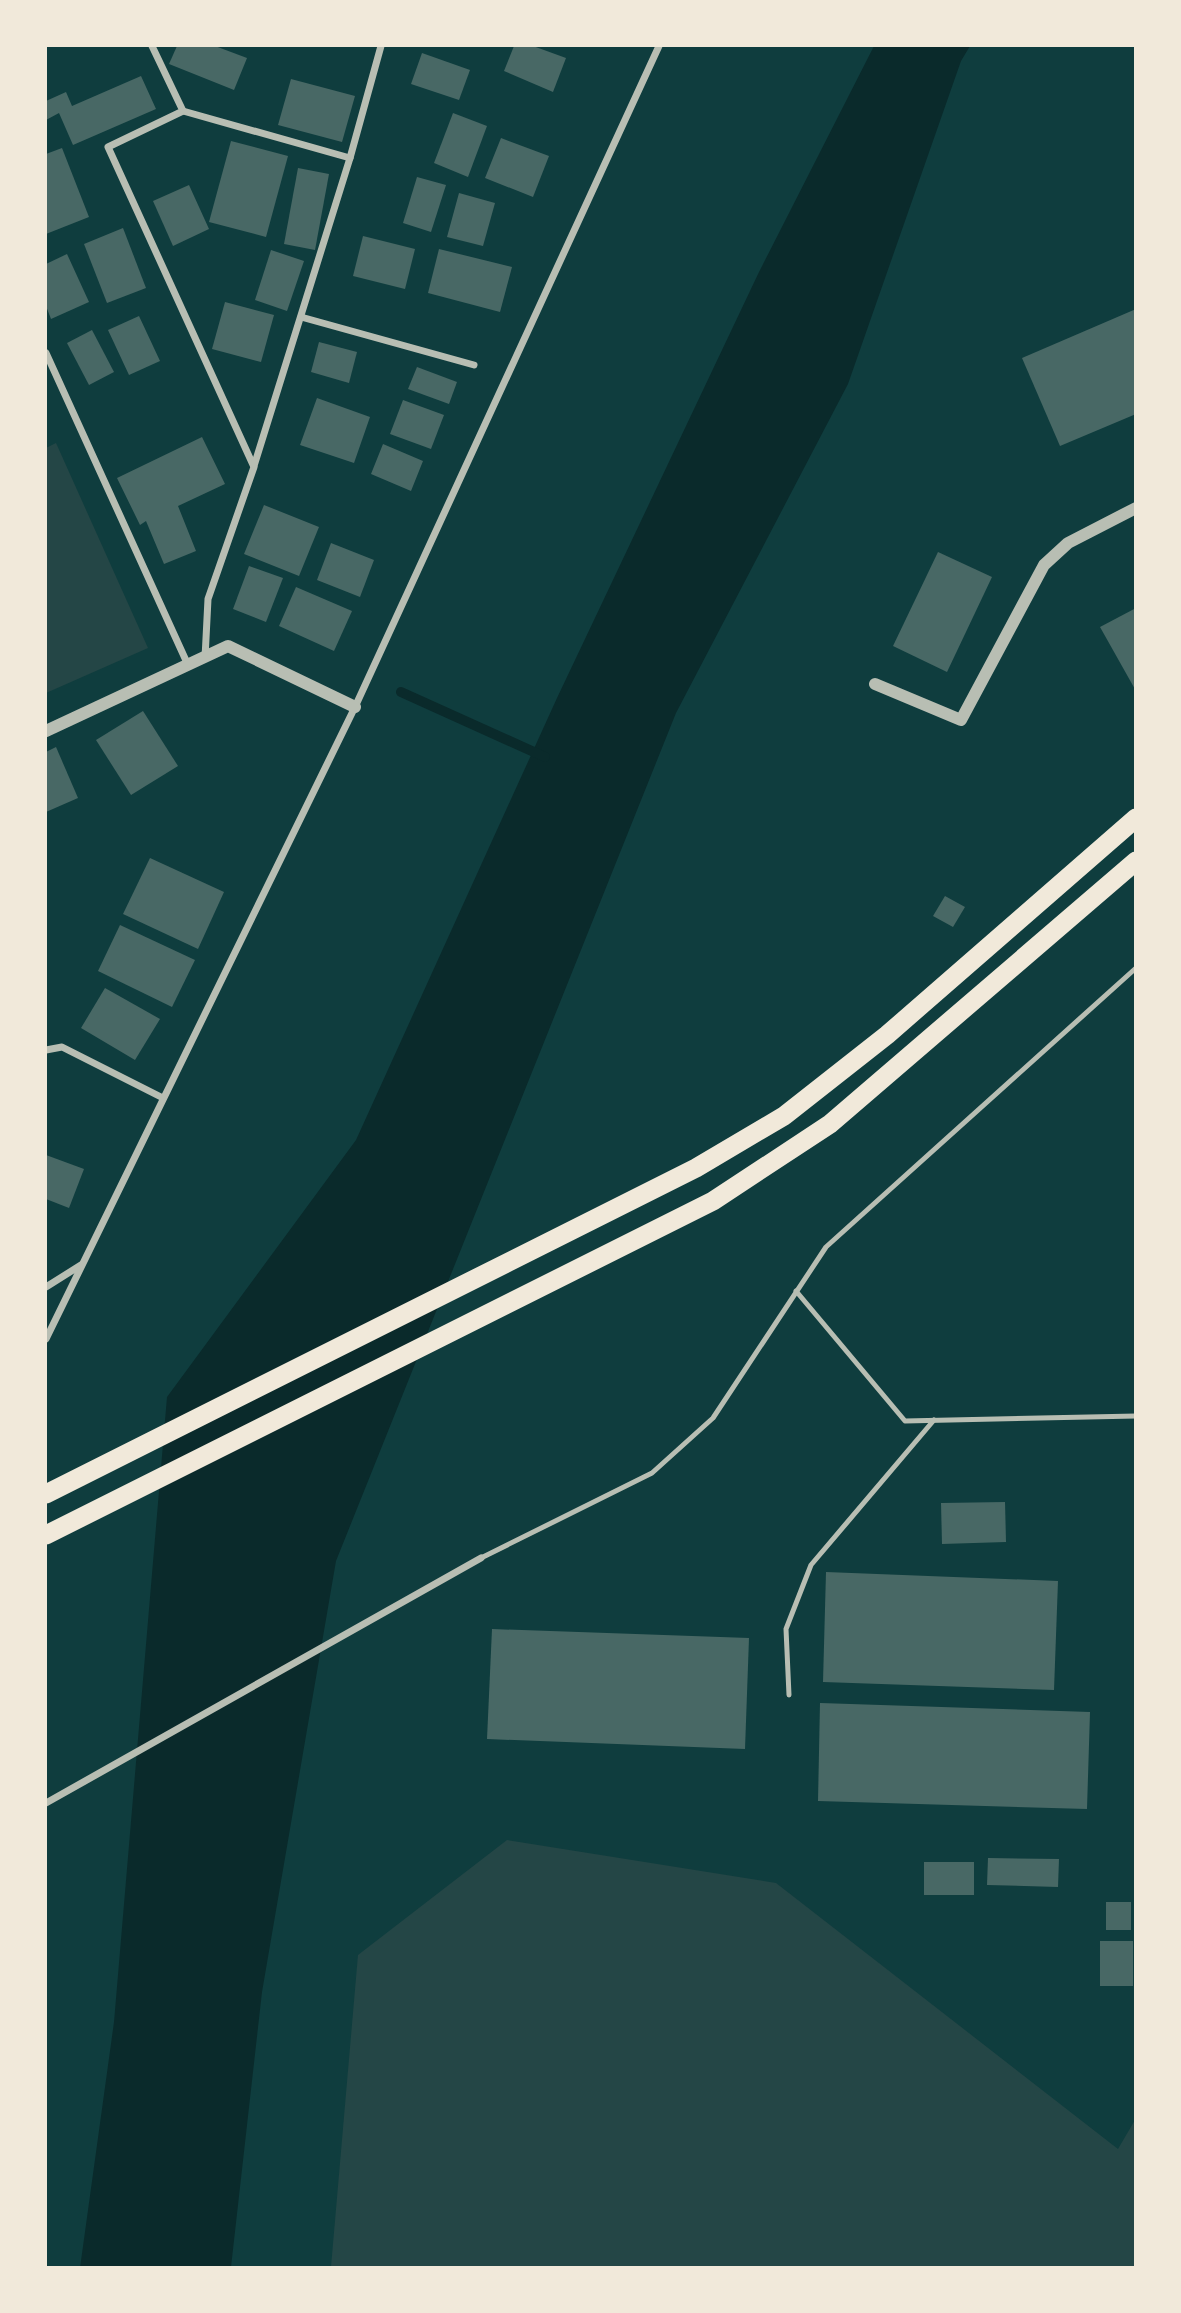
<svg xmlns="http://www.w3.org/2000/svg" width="1181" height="2313" font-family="Karla,sans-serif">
  <rect width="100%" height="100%" fill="#0f3d3e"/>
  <!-- green -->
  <g fill="#244646">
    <path d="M 56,443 L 148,648 L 46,693 L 46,448 Z"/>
    <path d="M 507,1840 L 776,1883 L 1118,2149 L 1135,2120 L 1135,2267 L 331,2267 L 358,1955 Z"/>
  </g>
  <!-- water -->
  <path fill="#0a2a2b" d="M 874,46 L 970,46 L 961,61 L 848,384 L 676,713 L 336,1561 L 262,1992 L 231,2267 L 80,2268 L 114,2022 L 167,1397 L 356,1140 L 557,698 L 759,272 Z"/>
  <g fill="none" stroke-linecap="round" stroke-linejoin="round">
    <!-- stream -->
    <path stroke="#0a2a2b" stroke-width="10" d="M 401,692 L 545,757"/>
  </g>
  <!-- building -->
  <g fill="#486865">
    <path d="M 177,46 L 215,46 L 247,58 L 234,90 L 169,64 Z"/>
    <path d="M 514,46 L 533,46 L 566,58 L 553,92 L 504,71 Z"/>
    <path d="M 422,53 L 470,70 L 459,100 L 411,84 Z"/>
    <path d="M 141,76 L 156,109 L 73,145 L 59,113 L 46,120 L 46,101 L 66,92 L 72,106 Z"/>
    <path d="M 291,79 L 355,96 L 342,142 L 278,125 Z"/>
    <path d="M 453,113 L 487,126 L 468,177 L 434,163 Z"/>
    <path d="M 501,138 L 549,156 L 533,197 L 485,178 Z"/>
    <path d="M 231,141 L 288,156 L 266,237 L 209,222 Z"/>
    <path d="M 62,148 L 89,217 L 46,234 L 46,154 Z"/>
    <path d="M 298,168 L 329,174 L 315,250 L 284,244 Z"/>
    <path d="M 417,177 L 446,185 L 431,232 L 403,223 Z"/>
    <path d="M 189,185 L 209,229 L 173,246 L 153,201 Z"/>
    <path d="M 459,193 L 495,203 L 483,246 L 447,237 Z"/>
    <path d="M 123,228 L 146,288 L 107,303 L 84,244 Z"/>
    <path d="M 363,236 L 415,249 L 405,289 L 353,276 Z"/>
    <path d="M 439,249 L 512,267 L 500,312 L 428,293 Z"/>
    <path d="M 271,250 L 304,261 L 287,311 L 255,300 Z"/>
    <path d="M 67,254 L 89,302 L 51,319 L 46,306 L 46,264 Z"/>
    <path d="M 225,302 L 274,315 L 261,362 L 212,349 Z"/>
    <path d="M 1136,309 L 1136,414 L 1060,446 L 1022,358 Z"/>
    <path d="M 139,316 L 160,361 L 129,375 L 108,330 Z"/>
    <path d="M 92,330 L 114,372 L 89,385 L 67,343 Z"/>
    <path d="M 319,342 L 357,352 L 349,383 L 311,372 Z"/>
    <path d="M 417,367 L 457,382 L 449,404 L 408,389 Z"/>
    <path d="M 317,398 L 370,417 L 354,463 L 300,445 Z"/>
    <path d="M 403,400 L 444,415 L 431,449 L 390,434 Z"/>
    <path d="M 202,437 L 225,484 L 178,506 L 196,551 L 164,564 L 146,521 L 140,525 L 117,478 Z"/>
    <path d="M 383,444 L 423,461 L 411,491 L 371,474 Z"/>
    <path d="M 264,505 L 319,527 L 299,576 L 244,554 Z"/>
    <path d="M 331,543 L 374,560 L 360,597 L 317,580 Z"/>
    <path d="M 938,552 L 992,577 L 947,672 L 893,646 Z"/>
    <path d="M 249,566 L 283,578 L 266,622 L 233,609 Z"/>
    <path d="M 296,587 L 352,611 L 334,651 L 279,626 Z"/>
    <path d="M 1136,608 L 1136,691 L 1100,627 Z"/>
    <path d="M 143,711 L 178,766 L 131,795 L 96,740 Z"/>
    <path d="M 56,747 L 78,798 L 46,812 L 46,752 Z"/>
    <path d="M 150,858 L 224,892 L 198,949 L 123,914 Z"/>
    <path d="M 945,896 L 965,907 L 953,927 L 933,916 Z"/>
    <path d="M 120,925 L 195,960 L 172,1007 L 98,971 Z"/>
    <path d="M 105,988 L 160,1019 L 135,1060 L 81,1028 Z"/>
    <path d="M 46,1155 L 84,1169 L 69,1208 L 46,1199 Z"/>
    <path d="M 1005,1502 L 1006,1542 L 942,1544 L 941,1503 Z"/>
    <path d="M 826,1572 L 1058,1581 L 1054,1690 L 823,1682 Z"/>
    <path d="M 492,1629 L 749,1638 L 745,1749 L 487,1739 Z"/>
    <path d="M 820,1703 L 1090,1712 L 1087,1809 L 818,1801 Z"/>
    <path d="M 988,1858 L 1059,1859 L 1058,1887 L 987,1885 Z"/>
    <rect x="924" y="1862" width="50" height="33"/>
    <rect x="1106" y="1902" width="25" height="28"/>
    <rect x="1100" y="1941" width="33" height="45"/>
  </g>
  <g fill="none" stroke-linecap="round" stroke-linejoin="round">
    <!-- service -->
    <g stroke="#b8beb3" stroke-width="5">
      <path d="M 796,1291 L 905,1421 L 1136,1416"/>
      <path d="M 481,1558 L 652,1473 L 713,1418 L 826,1247 L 1136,968"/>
      <path d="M 789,1695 L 786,1629 L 811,1565 L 934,1420"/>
    </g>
    <!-- minor -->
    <g stroke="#b8beb3" stroke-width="7">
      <path d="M 152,46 L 183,111 L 108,147 L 254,467 L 208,599 L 205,658"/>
      <path d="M 183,111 L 350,158"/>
      <path d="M 301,317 L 474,365"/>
      <path d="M 46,353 L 188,665"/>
      <path d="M 254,466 L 350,158 L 381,46"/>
      <path d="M 46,1050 L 62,1047 L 163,1098"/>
      <path d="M 46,1287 L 81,1265"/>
      <path d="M 46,1339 L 355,707 L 659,46"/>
      <path d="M 46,1803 L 481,1558"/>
    </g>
    <!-- tertiary -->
    <g stroke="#b8beb3" stroke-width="12">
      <path d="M 875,684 L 961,720 L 1044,565 L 1068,543 L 1136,508"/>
      <path d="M 46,731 L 228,646 L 355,707"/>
    </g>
    <!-- trunk -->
    <g stroke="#f1e9da" stroke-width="19">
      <path d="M 46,1494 L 696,1168 L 784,1116 L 887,1035 L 1136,818"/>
      <path d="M 46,1535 L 713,1201 L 830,1124 L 1136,861"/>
    </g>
  </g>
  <!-- border -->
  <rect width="1181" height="2313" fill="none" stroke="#f1e9da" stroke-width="94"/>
</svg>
